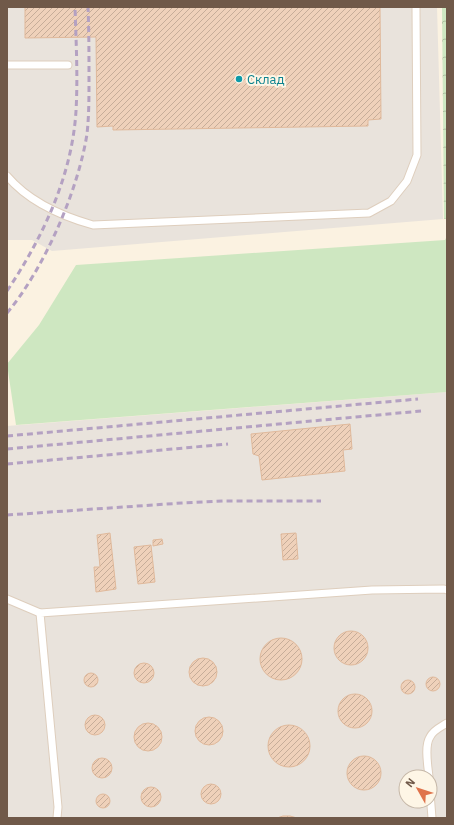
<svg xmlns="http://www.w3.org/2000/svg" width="454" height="825" font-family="'IBM Plex Sans',sans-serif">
  <defs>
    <pattern id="forest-crowns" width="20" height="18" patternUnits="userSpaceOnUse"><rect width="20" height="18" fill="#cee7c1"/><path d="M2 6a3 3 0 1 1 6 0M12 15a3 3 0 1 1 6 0" fill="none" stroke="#acbe9f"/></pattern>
    <pattern id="building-hatch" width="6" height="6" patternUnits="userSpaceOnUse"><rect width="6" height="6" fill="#efd1ba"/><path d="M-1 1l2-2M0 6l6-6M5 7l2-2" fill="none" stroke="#c6ad99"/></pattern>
  </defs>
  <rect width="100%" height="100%" fill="#fbf2e1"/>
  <!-- industrial -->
  <g fill="#e9e3dc" fill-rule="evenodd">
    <path d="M 7,7 L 437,7 L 443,219 L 52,251 L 32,240 L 7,240 Z"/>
    <path d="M 447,392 L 447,818 L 7,818 L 7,426 ZM 406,777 L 430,777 L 430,801 L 406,801 Z"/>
  </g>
  <!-- forest -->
  <path fill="url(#forest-crowns)" d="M 442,7 L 447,7 L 447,219 L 444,219 Z"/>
  <!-- green -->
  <path fill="#cee7c1" d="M 447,236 L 447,392 L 16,425 L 7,364 L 39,325 L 76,265 L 445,240 Z"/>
  <!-- building -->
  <g fill="url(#building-hatch)" stroke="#e0b99b">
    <path d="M 25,7 L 380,7 L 381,119 L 368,120 L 368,126 L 113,130 L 113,126 L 97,127 L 96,37 L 25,38 Z"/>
    <path d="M 350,424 L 352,449 L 343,450 L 345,471 L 262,480 L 259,456 L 253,454 L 251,434 Z"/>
    <path d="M 110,533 L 116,589 L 96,592 L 94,567 L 100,567 L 97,535 Z"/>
    <path d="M 296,533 L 298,559 L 283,560 L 281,534 Z"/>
    <path d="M 162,539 L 163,544 L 153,546 L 153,540 Z"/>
    <path d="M 151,545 L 155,582 L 138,584 L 134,547 Z"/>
    <circle cx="351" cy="648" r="17"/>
    <circle cx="281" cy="659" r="21"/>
    <circle cx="203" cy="672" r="14"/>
    <circle cx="144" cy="673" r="10"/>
    <circle cx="91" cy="680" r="7"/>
    <circle cx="433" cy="684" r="7"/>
    <circle cx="408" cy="687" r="7"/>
    <circle cx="355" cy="711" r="17"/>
    <circle cx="95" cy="725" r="10"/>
    <circle cx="209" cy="731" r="14"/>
    <circle cx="148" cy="737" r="14"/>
    <circle cx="289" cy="746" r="21"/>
    <circle cx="364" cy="773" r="17"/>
    <circle cx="102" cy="768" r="10"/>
    <circle cx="211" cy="794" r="10"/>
    <circle cx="151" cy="797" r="10"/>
    <circle cx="103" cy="801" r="7"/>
    <path d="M 283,816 L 290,816 L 297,818 L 277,818 Z"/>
  </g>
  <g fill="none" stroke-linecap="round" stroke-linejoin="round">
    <defs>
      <g id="lane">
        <path d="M 7,65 L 68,65"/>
        <path d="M 7,176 C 29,202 61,216 93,225 L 369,213 L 391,201 L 407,181 L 417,155 L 416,7"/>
        <path d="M 7,599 L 40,613"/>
        <path d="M 429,777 C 428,766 424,746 430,737 C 433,730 441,727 447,723"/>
        <path d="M 430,793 L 432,818"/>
        <path d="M 57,818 L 58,807 L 40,613 L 372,590 L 444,589 L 447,590"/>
      </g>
    </defs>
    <!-- lane casing -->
    <use href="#lane" stroke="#decebd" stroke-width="9"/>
    <!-- lane -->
    <use href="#lane" stroke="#fff" stroke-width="7"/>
    <!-- rail -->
    <g stroke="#b4a1c2" stroke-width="3" stroke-dasharray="6 4" stroke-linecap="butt">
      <path d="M 7,291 C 43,237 72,176 76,111 C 78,76 76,41 75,7"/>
      <path d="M 7,313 C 44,269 78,191 87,134 C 89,116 89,98 89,80 C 89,56 89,31 88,7"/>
      <path d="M 7,436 L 418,399"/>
      <path d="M 7,449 L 421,411"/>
      <path d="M 7,464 L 228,444"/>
      <path d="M 7,515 L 182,503 L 223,501 L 321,501"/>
    </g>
  </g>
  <!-- markers -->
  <circle fill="#0f9aa8" stroke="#fef6e6" stroke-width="1.5" cx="239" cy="79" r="4"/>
  <g text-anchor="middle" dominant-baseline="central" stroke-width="4" stroke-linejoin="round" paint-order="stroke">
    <!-- culture labels -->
    <g font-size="13" fill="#0d838f" stroke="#fef6e6" text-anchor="start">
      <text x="247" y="79">Склад</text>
    </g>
  </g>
  <!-- border -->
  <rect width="454" height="825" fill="none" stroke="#705949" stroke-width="16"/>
  <!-- north arrow -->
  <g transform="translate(418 789) rotate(309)"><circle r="19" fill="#fef6e6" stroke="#c5b7a7"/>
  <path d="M0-3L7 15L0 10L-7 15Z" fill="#df734b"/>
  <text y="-6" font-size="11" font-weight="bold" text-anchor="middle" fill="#705949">N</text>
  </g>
</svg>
